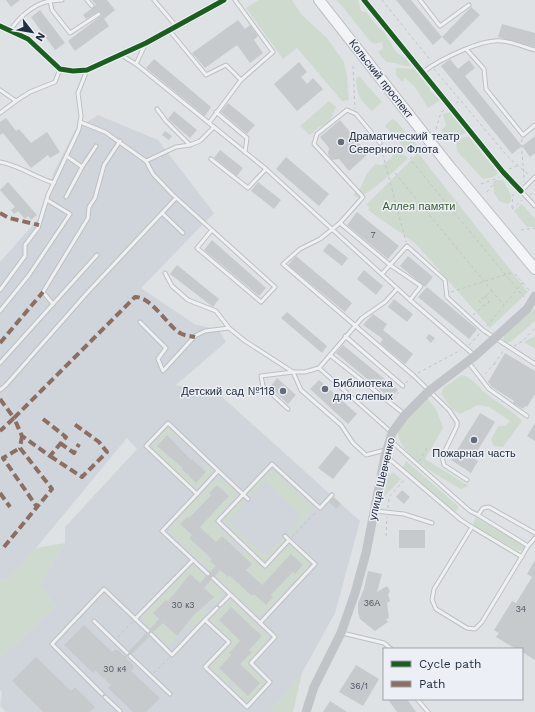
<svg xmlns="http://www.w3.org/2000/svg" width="535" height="712" font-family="'Work Sans',sans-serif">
  <rect width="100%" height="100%" fill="#dfe2e5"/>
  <!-- built -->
  <path fill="#d0d5dc" d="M 98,115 L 158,140 L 214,213 L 141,288 L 196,325 L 218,329 L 226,342 L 176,385 L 220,395 L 360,521 L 335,613 L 302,673 L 270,712 L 6,712 L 0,706 L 2,693 L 0,690 L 0,658 L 56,606 L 39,585 L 65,543 L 65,527 L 137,449 L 127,438 L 36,548 L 9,578 L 0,581 L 0,262 L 38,219 L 54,172 L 75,130 Z"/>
  <!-- green -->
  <g fill="#cfdace">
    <path d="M 259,0 L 292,0 L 301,14 L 327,38 L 344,62 L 347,76 L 349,100 L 342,101 L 297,48 L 283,59 L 246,8 Z"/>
    <path d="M 337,0 L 358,0 L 361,11 L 366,12 L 378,27 L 384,32 L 396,52 L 406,59 L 411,66 C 402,67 396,62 386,62 L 378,52 L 383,48 L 382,42 L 374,44 L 370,41 Z"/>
    <path d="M 396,68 L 416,69 L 420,76 L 429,85 L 430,91 L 440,100 L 428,108 L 415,87 L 405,78 L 402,82 L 396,75 Z"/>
    <path d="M 359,76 L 382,102 L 372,111 C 360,100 357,96 356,79 Z"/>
    <path d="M 329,101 L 336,107 L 329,123 L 319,127 L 310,135 L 300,126 Z"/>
    <path d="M 449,112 L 464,129 L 466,133 L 453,138 L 443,134 L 441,130 L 446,126 L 443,114 Z"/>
    <path d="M 392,119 L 397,122 L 419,148 L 416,153 L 409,153 L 385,126 Z"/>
    <path d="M 464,137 L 469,137 L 498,173 L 494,177 L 483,179 L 457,151 L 456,140 Z"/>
    <path d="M 396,149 L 408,158 C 396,171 373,190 358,198 L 353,195 L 361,187 L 366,175 L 375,164 L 382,165 L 391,158 Z"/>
    <path d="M 418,153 L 528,292 L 490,328 L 416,244 L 368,210 L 370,207 L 366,205 Z"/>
    <path d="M 498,180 L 503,180 L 511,195 L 511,201 L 508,204 L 500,202 L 494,193 L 493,182 Z"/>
    <path d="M 522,204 L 535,219 L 535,227 L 527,227 L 514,211 Z"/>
    <path d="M 535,308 L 535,321 L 513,340 L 508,343 L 503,341 L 504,334 Z"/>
    <path d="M 535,336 L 535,349 L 524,342 Z"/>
    <path d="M 462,375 C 469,376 475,383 480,388 C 492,401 511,408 522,421 L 503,447 L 494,446 L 491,440 L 498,426 L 505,426 L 510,421 L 489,407 L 478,405 L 460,414 L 452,409 L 441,394 L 443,388 Z"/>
    <path d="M 427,398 L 436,409 L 443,428 L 425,459 L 469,486 L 461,489 C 444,479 390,451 399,427 C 402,419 420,404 427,398 Z"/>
    <path d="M 168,426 L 174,431 L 173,437 L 171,439 L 167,435 L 157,446 L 171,459 L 172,458 L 183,468 L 182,469 L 196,483 L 206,472 L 202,468 L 205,465 L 209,465 L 212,469 L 212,473 L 199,487 L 192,486 L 152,448 L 151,442 Z"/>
    <path d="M 406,461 L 458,506 L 458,510 L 453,511 L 405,469 L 403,467 Z"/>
    <path d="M 271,470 L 274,470 L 315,509 L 290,536 L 287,533 L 302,517 L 265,481 L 250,497 L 247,495 L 248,492 Z"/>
    <path d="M 394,473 L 401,479 L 384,497 L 388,475 Z"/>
    <path d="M 216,478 L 223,480 L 235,491 L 235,497 L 213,522 L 233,540 L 230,543 L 222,536 L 216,542 L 200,527 L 229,496 L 217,485 L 210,493 L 211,495 L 189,518 L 188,517 L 180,524 L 192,535 L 190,538 L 228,577 L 229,575 L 252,596 L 254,594 L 266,604 L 273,597 L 271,595 L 293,572 L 303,565 L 291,554 L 262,585 L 246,570 L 242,555 L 245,551 L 265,570 L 288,546 L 292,546 L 309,563 L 307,568 L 261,616 L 253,612 L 170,533 L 172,526 Z"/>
    <path d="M 242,499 L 244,500 L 244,503 L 228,521 L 265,556 L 282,539 L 285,539 L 284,542 L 267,560 L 262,559 L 224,522 L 225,517 Z"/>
    <path d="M 476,517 L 525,546 L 523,550 L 518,551 L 474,526 L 474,520 Z"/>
    <path d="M 65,543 L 39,585 L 56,606 L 0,658 L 0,581 L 9,578 L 36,548 Z"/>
    <path d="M 192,565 L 197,567 L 222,591 L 222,597 L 213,607 L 209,603 L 214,597 L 190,575 L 168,601 L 166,600 L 153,613 L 177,636 L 199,610 L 201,611 L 204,608 L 208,612 L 196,625 L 191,624 L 169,645 L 143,622 L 143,616 Z"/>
    <path d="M 228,601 L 233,602 L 268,637 L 266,642 L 247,664 L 263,680 L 265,684 L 249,701 L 243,699 L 231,688 L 235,683 L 248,695 L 260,683 L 240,664 L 251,652 L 249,650 L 262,636 L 231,607 L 219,620 L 240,641 L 229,653 L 231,655 L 219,668 L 232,680 L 228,685 L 211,667 L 213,663 L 233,642 L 213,623 L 211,619 Z"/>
    <path d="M 302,673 L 293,712 L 270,712 Z"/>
  </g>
  <!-- building -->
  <g fill="#c7cacd">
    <path d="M 6,0 L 20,0 L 11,7 Z"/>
    <path d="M 92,0 L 107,0 L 115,10 L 104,19 L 109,26 L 75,51 L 68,41 L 102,15 L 99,11 L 86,19 L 83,15 L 96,5 Z"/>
    <path d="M 396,0 L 411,0 L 442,37 L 433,45 Z"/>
    <path d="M 471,7 L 480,15 L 450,45 L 442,37 Z"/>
    <path d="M 40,10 L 65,43 L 55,50 L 31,17 Z"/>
    <path d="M 238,20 L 245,29 L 250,25 L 258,36 L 254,40 L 263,53 L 250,63 L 237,45 L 205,68 L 192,53 Z"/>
    <path d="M 502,24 L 535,33 L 535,47 L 498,37 Z"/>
    <path d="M 154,59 L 211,107 L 205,116 L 146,68 Z"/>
    <path d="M 450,59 L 458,69 L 469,60 L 475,68 L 465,76 L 522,146 L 512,154 L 441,66 Z"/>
    <path d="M 299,62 L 307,72 L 301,77 L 307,84 L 313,78 L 323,89 L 297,111 L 274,84 Z"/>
    <path d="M 228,103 L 255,125 L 247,134 L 221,112 Z"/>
    <path d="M 174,111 L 197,130 L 190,138 L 168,119 Z"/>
    <path d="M 6,118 L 16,131 L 19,129 L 31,143 L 47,132 L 60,152 L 50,158 L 48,155 L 31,168 L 3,133 L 0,135 L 0,122 Z"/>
    <path d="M 340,120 L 368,154 L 349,171 L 339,159 L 332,160 L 328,154 L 329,148 L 320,137 Z"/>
    <path d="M 165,131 L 172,136 L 169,140 L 162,135 Z"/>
    <path d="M 535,136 L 535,153 L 530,157 L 522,146 Z"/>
    <path d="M 220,150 L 243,168 L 237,176 L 214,158 Z"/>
    <path d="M 286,157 L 329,194 L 319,206 L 276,169 Z"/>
    <path d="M 8,182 L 37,215 L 31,220 L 28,216 L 25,219 L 18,211 L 14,214 L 11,210 L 15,207 L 0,190 Z"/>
    <path d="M 258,182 L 281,200 L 274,209 L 251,191 Z"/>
    <path d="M 357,212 L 399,246 L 388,259 L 347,225 Z"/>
    <path d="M 212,240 L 266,288 L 259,296 L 204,250 Z"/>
    <path d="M 329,243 L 348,258 L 342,266 L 323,251 Z"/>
    <path d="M 296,256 L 352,303 L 345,312 L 288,265 Z"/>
    <path d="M 408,256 L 433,277 L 425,287 L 400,266 Z"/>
    <path d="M 177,265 L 219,299 L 213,307 L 170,274 Z"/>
    <path d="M 364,270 L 383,286 L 376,295 L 357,279 Z"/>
    <path d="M 427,287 L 477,329 L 469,339 L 418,297 Z"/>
    <path d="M 394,299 L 413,314 L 407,322 L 388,307 Z"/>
    <path d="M 287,312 L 327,346 L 322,353 L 281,318 Z"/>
    <path d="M 373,314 L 387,324 L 383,330 L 413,354 L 405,364 L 380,343 L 383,339 L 363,325 Z"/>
    <path d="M 429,334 L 435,338 L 431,343 L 426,338 Z"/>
    <path d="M 343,345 L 398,390 L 390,398 L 336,353 Z"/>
    <path d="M 505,353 L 535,371 L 535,394 L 527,407 L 525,406 L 523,409 L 513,403 L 514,401 L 492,387 L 488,382 Z"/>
    <path d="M 277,378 L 296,395 L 288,404 L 270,387 Z"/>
    <path d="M 319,380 L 357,414 L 348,424 L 310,389 Z"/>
    <path d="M 480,413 L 495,422 L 473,458 L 478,461 L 471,473 L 451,460 Z"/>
    <path d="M 535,423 L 535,441 L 527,436 Z"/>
    <path d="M 167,435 L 191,460 L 192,459 L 206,472 L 196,483 L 182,469 L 183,468 L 157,446 Z"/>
    <path d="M 336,446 L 350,458 L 333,479 L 318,468 Z"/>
    <path d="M 217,485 L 229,496 L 200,527 L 216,542 L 222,536 L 236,549 L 252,564 L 246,570 L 262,585 L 291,554 L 303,565 L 295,574 L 293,572 L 271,595 L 273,597 L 266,605 L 254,594 L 252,596 L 229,575 L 228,577 L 220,570 L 215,576 L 211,576 L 211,580 L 204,588 L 214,597 L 194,615 L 177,636 L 163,623 L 153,632 L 150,629 L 159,619 L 153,613 L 166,600 L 168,601 L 190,574 L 200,583 L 206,576 L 210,576 L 210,572 L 216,566 L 210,561 L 212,559 L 189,538 L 192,535 L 180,524 L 188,517 L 189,518 L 211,495 L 209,493 Z"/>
    <path d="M 402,490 L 410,497 L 404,504 L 396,497 Z"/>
    <path d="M 334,497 L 341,504 L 336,509 L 329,502 Z"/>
    <rect x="399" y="530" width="26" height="18"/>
    <path d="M 535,560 L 535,660 L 522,652 L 522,649 L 516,649 L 496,637 L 499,633 L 494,630 L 512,601 L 516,603 L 532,577 L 527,574 Z"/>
    <path d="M 368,571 L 382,574 L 377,592 L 387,586 L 390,591 L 388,595 L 390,601 L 387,603 L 389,618 L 386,619 L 388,622 L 375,631 L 360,619 L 358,612 L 358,603 L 364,589 Z"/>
    <path d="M 231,607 L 262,636 L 249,650 L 252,652 L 240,664 L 260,683 L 248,696 L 219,668 L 231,655 L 229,653 L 240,641 L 219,620 Z"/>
    <path d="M 84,625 L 112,652 L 115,650 L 118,650 L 124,656 L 127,656 L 127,659 L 133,665 L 134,668 L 131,671 L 160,698 L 146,712 L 133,712 L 108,688 L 111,685 L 95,670 L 93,673 L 64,645 Z"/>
    <path d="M 146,633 L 149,637 L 132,654 L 130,653 L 129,651 Z"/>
    <path d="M 36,657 L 71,691 L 75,687 L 95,707 L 90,712 L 43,712 L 12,681 Z"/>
    <path d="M 356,665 L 379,679 L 363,706 L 339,692 Z"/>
    <path d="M 393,699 L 407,699 L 416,712 L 397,712 L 389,701 Z"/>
    <path d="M 330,701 L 347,712 L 323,712 Z"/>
  </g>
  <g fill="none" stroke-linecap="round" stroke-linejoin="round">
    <defs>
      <g id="service">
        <path d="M 87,0 L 92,6"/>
        <path d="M 154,0 L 176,26"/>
        <path d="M 420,0 L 440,26 L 469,5"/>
        <path d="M 50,1 L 62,0"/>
        <path d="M 11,30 C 18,17 36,3 50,1 L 52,10 L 70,33 L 99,14"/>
        <path d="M 169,30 L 206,75 L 226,65 L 241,80"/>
        <path d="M 145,45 L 136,64 L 209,123 L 241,80 L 273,52 L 235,0"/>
        <path d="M 467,50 L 484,69 L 486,89 L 523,135 L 535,125"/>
        <path d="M 121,55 L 136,64"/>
        <path d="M 423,72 C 439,60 482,38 502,41 C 513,42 524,47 535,50"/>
        <path d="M 0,90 L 16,101 L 30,92 L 55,82 L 60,69"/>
        <path d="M 157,109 L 166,121 L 190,145 L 200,141 L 214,127"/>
        <path d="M 216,112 L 247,138 L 245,152"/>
        <path d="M 0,113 L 16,101"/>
        <path d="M 80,122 L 105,132 L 146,161 L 176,147 L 190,145"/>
        <path d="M 209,123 L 266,169 L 410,300 L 474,355"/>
        <path d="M 380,143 L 356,114 L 347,110 L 317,134 L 314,144 L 363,197 L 340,223 L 320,239 L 300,249 L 283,264 L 413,375 L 449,410 L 457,422 L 457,426 L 442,457 L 444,465 L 467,480"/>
        <path d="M 68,157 L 82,167 L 96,146"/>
        <path d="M 211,159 L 248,188 L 266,169"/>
        <path d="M 146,161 L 153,174 L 172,194 L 275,287 L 261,302 L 197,248 L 211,231"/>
        <path d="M 0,162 C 21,166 34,177 54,183"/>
        <path d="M 535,177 L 521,191 L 535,206"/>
        <path d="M 66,197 L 82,167"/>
        <path d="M 176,198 L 162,213 L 183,233"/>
        <path d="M 340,223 L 390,265 L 421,286 L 410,300"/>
        <path d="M 165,273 L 172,286 L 188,300 L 216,311 L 229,328 L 245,341 L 293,372 L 305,372 L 319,368 L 362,318 L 385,302 L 397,289"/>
        <path d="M 382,274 L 407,246 L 445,280 L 447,297 L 483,330 L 535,364"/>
        <path d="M 0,290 L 25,256 L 25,245 L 38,228 L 48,195 L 79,129 L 81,116 L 78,93 L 87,70"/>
        <path d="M 53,304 L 43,292 L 88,218 L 89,207 L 95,198 L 104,165 L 120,141"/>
        <path d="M 0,311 L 29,275 L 70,214 L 47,200"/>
        <path d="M 140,322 L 166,348 L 158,359 L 163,371 L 195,336 L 205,331 L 229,328"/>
        <path d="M 345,336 L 403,386"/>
        <path d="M 330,355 L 403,413"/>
        <path d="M 0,363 L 97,255"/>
        <path d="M 469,363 L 489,389 L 527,416"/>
        <path d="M 319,368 L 391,432"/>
        <path d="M 0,390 L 6,385 L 87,293 L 162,213"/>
        <path d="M 288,409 L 263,386 L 261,376 L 293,372 L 301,390 L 341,425 L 353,443 L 366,455 L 385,450"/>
        <path d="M 391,441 L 470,511 L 478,515 L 483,508 L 489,507 L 535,533"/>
        <path d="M 387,457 L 461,520 L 472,527 L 434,589 L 432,600 L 436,609 L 467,628 L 475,629 L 482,622 L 528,546 L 535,538"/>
        <path d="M 218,471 L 197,494 L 146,446 L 168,423 L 248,499"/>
        <path d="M 197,494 L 162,531 L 208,574"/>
        <path d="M 375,511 L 404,514 L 432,523"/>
        <path d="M 478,515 L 528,546"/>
        <path d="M 472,527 L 522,557"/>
        <path d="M 285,536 L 289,540"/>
        <path d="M 213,578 L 275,637 L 251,663 L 270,682 L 247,707 L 205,667 L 229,642 L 205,620 L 217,608"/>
        <path d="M 220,605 L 230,595"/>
        <path d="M 135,619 L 193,560"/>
        <path d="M 94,621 L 127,653"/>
        <path d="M 260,623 L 315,564 L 289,540 L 265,566 L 218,521 L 272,464 L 320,508 L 332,495"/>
        <path d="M 342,633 L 384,643 L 391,649"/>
        <path d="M 151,634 L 172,655 L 205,620"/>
        <path d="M 130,656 L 170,694"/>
        <path d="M 102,694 L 52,644 L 104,589 L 148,631"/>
        <path d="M 105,697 L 120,711"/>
        <path d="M 417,699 L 428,712"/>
      </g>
      <g id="minor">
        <path d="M 364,0 L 503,172 L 521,191"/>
        <path d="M 0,26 L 28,39 L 60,69 L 73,71 L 87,70 L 146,43 L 224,0"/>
      </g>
      <path id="primary" d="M 319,0 L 450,167 L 535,269"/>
    </defs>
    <!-- service casing -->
    <use href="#service" stroke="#bdc0c3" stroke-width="5"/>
    <!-- minor casing -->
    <use href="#minor" stroke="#bdc0c3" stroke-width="8"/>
    <!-- primary casing -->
    <use href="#primary" stroke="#bbbfc3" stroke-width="12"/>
    <!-- path -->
    <g stroke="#c0c3c8" stroke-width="1" stroke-dasharray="3 3" stroke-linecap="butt">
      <path d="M 382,0 L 431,61"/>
      <path d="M 353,66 L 355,109"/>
      <path d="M 434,69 L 509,158 L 529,175"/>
      <path d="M 456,103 L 461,100"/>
      <path d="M 436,129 L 441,112 L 445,110"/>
      <path d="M 522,139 C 521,154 524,167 524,182"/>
      <path d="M 381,148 L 406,242"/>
      <path d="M 421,149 L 410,159 L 524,297"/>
      <path d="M 509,169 L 517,166"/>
      <path d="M 395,173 L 492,291"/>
      <path d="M 481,184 L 498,178"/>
      <path d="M 487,192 L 499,177"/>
      <path d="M 530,195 L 535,191"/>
      <path d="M 451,208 L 460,200"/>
      <path d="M 512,208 L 513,194"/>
      <path d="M 512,209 L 522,200"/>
      <path d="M 521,230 L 535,228"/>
      <path d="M 515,274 L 529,290"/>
      <path d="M 451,292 L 514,272"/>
      <path d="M 485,296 L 489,302 L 484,306 L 479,301 L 492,291 L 504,305"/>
      <path d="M 473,315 L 483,307"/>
      <path d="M 487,326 L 523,282"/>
      <path d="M 469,345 L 480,333"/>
      <path d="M 514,346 L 523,341 L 535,328"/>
      <path d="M 494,364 L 504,350"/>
      <path d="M 418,373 L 461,350"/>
      <path d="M 485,374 L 494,364 L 499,364"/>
      <path d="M 406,383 L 411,378"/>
      <path d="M 393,399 L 400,390"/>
      <path d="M 419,461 L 427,448"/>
      <path d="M 388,508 L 389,497 L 405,479"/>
      <path d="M 386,536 L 387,517"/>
      <path d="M 292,537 L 316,512"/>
      <path d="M 118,637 L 132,622"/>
      <path d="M 154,673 L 169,658"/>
    </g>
    <!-- service -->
    <use href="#service" stroke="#eef0f2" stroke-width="3"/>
    <!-- minor -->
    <use href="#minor" stroke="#eef0f2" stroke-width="6"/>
    <!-- secondary -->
    <path stroke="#c0c3c8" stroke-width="9" d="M 306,712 L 314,687 L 341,633 L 355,593 L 366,553 L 385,456 L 392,433 L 405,415 L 429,391 L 475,356 L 527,309 L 535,296"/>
    <!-- primary -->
    <use href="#primary" stroke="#f3f4f5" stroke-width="10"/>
    <!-- quiet -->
    <g stroke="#8d6e63" stroke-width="4" stroke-dasharray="8 4" stroke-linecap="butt">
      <path d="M 0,213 L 9,218 L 39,225"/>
      <path d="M 0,343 L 43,292"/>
      <path d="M 0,399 L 14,418 L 0,431"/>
      <path d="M 43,419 L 66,437 L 50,456 L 22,436 L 14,418 L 135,297 C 153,297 169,329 182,334 C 186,336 191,336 195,337"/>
      <path d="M 22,436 L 20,448 L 52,489 L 37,507"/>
      <path d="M 60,443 L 74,453 L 79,444"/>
      <path d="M 50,456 L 82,477 L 107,452 L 99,442 L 74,424"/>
      <path d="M 0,493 L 10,507"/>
      <path d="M 4,547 L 37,507 L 3,458 L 20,448"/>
    </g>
    <defs>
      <g id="cycleway">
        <path d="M 364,0 L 503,172 L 521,191"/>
        <path d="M 0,26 L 28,39 L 60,69 L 73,71 L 87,70 L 146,43 L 224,0"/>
      </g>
    </defs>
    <!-- cycleway casing -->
    <use href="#cycleway" stroke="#ecf0f6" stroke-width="8"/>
    <!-- cycleway -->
    <use href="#cycleway" stroke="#1b5e20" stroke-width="5"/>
  </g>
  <!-- markers -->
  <g fill="#656d7a" stroke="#ecf0f6" stroke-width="1.5">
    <circle cx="341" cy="142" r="4"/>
    <circle cx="325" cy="389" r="4"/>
    <circle cx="283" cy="391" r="4"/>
    <circle cx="474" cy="440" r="4"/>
  </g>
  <g text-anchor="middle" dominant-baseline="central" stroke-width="3" stroke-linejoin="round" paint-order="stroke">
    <!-- number labels -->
    <g font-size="9" fill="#4e5664">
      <text x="373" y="235">7</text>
      <text x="372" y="603">36А</text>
      <text x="183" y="605">30 к3</text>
      <text x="521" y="609">34</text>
      <text x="115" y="669">30 к4</text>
      <text x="359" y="686">36/1</text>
    </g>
    <!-- street labels -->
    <g font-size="11" fill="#242e40" stroke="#ecf0f6">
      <text transform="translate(381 79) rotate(52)">Кольский проспект</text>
      <text transform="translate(382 479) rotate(-77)">улица Шевченко</text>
    </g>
    <!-- poi labels -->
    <g font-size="11" fill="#242e40" stroke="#ecf0f6" text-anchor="start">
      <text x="349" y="136">Драматический театр<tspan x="349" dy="13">Северного Флота</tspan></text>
      <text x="333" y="383">Библиотека<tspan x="333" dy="13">для слепых</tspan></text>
      <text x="275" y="391" text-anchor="end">Детский сад №118</text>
      <text x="474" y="453" text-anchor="middle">Пожарная часть</text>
    </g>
    <!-- park labels -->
    <g font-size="11" fill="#395d30" stroke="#ecf0f6">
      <text x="419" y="206">Аллея памяти</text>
    </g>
  </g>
  <!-- legend -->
  <rect x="383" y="648" width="140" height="52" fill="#ecf0f6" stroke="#9ca2ad"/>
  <rect x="391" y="661" width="20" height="6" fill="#1b5e20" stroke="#9ca2ad"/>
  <text x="419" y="668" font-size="12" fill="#242e40">Cycle path</text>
  <rect x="391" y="681" width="20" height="6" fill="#8d6e63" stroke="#9ca2ad"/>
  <text x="419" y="688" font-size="12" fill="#242e40">Path</text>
  <!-- north arrow -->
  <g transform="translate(32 32) rotate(121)" stroke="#ecf0f6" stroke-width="3" paint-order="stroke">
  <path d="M0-3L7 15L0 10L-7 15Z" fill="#242e40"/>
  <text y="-6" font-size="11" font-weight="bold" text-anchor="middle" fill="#242e40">N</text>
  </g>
</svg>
